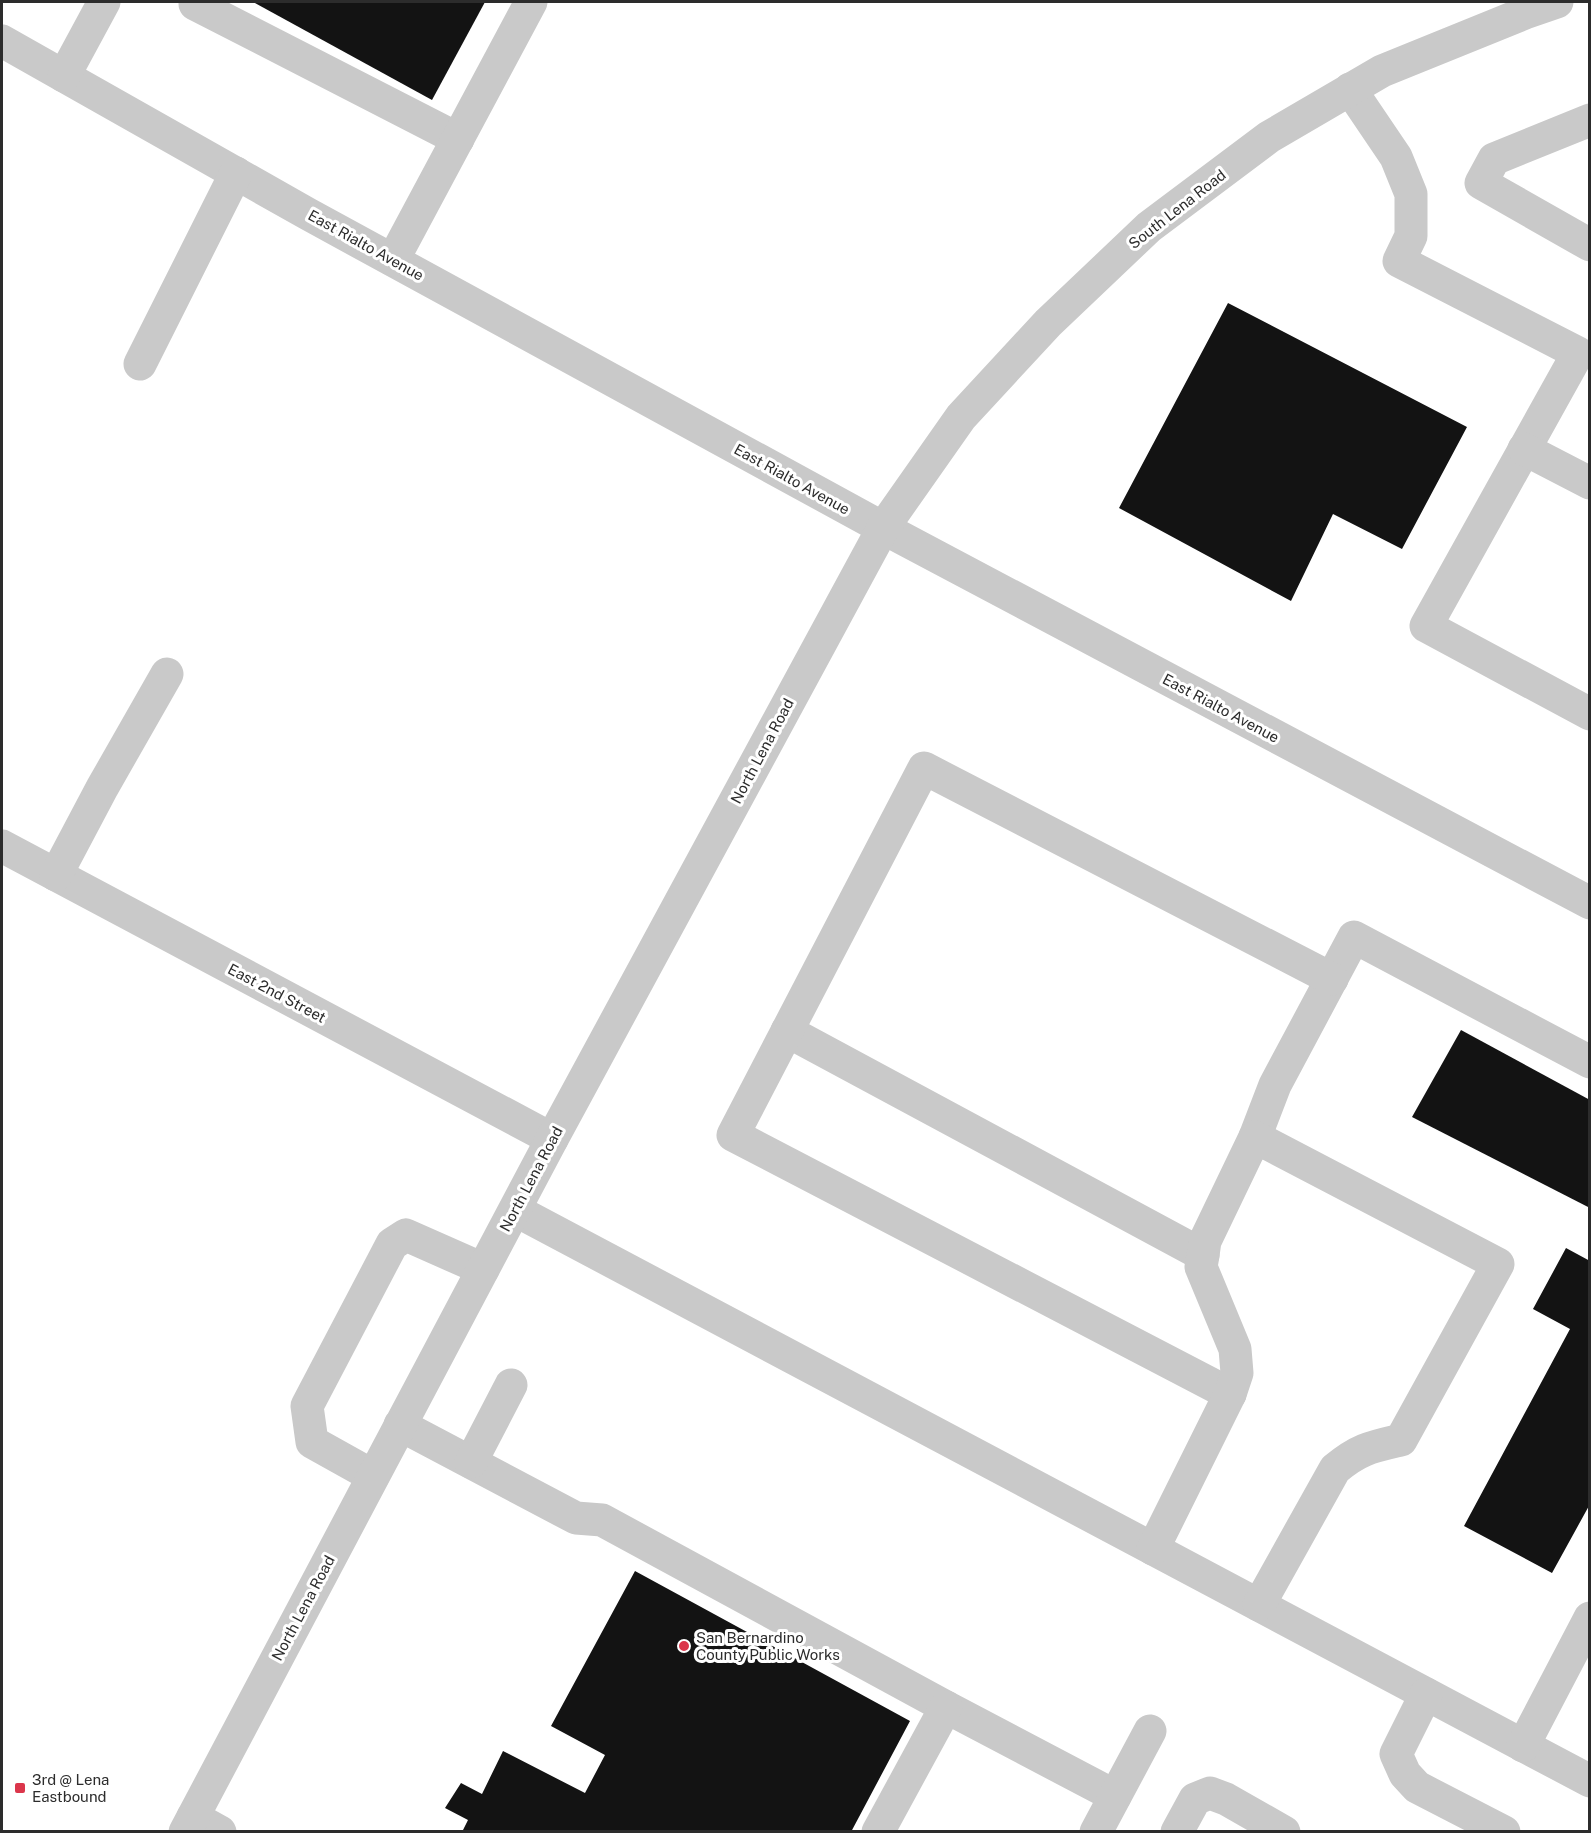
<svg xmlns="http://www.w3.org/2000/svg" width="1591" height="1833" font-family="'Public Sans',sans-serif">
  <rect width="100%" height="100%" fill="#fff"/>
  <!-- building -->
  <g fill="#131313">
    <path d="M 253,2 L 485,2 L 432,100 Z"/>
    <path d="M 1228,303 L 1467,427 L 1402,549 L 1333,514 L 1291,601 L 1119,508 Z"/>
    <path d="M 1461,1030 L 1590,1100 L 1590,1208 L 1412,1117 Z"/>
    <path d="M 1566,1248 L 1590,1261 L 1590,1504 L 1552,1573 L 1464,1526 L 1570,1329 L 1533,1309 Z"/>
    <path d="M 635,1571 L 910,1721 L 851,1832 L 462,1832 L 468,1820 L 445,1808 L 461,1783 L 482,1794 L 503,1751 L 585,1793 L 605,1755 L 551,1726 Z"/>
  </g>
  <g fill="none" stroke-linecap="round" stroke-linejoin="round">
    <!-- minor -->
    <g stroke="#c9c9c9" stroke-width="33">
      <path d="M 195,4 L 458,139"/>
      <path d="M 2,41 L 308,214 L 883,528 L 1590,903"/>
      <path d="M 64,76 L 104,2"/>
      <path d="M 1350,89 L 1396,157 L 1411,194 L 1411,236 L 1399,261 L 1578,353 L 1426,626 L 1590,714"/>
      <path d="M 1590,120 L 1494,159 L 1481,183 L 1590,245"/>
      <path d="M 393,260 L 531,2"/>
      <path d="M 140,364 L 236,173"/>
      <path d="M 1524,449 L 1590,483"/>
      <path d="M 2,846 L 552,1139"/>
      <path d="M 56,875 L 102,788 L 167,674"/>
      <path d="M 787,1031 L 1203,1255"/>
      <path d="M 1255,1137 L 1275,1085 L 1354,937 L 1590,1062"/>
      <path d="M 515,1210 L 1590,1781"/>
      <path d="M 1230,1394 L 733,1135 L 924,768 L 1332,979"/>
      <path d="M 400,1425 L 576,1518 L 602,1520 L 946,1707 L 1115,1796"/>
      <path d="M 471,1462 L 511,1385"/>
      <path d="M 373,1476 L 312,1442 L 307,1406 L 392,1244 L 406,1235 L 483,1269"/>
      <path d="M 1153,1549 L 1230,1394 L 1237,1373 L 1235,1349 L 1201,1267 L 1203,1255 L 1205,1241 L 1255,1137 L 1498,1264 L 1401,1440 C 1371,1447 1359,1449 1335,1469 L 1259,1605"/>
      <path d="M 1426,1694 L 1396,1754 L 1405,1774 L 1417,1787 L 1504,1832"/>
      <path d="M 1523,1746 L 1590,1618"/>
      <path d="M 193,1817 L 220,1832"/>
      <path d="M 185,1832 L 552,1139 L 883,528 L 961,417 L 1048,323 L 1149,227 L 1269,137 L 1382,71 L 1525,13 L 1557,2"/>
      <path d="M 878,1832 L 946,1707"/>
      <path d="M 1096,1832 L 1150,1731"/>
      <path d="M 1177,1832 L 1195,1799 L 1210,1793 L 1226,1799 L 1284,1832"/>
    </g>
  </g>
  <!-- markers -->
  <g fill="#db364b" stroke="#fff" stroke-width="2">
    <circle cx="684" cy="1646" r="6"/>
    <rect x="14" y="1782" width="12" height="12" rx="3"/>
  </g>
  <g text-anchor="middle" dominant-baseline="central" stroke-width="6" stroke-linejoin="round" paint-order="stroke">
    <!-- street labels -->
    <g font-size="15" fill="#2c2c2c" stroke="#fff">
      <text transform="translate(1177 209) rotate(-38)">South Lena Road</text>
      <text transform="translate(366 245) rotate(29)">East Rialto Avenue</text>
      <text transform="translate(792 479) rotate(29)">East Rialto Avenue</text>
      <text transform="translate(1221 708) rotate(28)">East Rialto Avenue</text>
      <text transform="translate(762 751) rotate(-62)">North Lena Road</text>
      <text transform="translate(277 993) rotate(28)">East 2nd Street</text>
      <text transform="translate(531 1179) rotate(-62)">North Lena Road</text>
      <text transform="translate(303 1608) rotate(-62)">North Lena Road</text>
    </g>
    <!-- poi labels -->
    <g font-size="15" fill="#2c2c2c" stroke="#fff" text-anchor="start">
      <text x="696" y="1637">San Bernardino<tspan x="696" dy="17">County Public Works</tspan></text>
      <text x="32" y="1779">3rd @ Lena<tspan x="32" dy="17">Eastbound</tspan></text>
    </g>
  </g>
  <!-- border -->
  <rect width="1591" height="1833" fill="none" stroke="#2c2c2c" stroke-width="6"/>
</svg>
